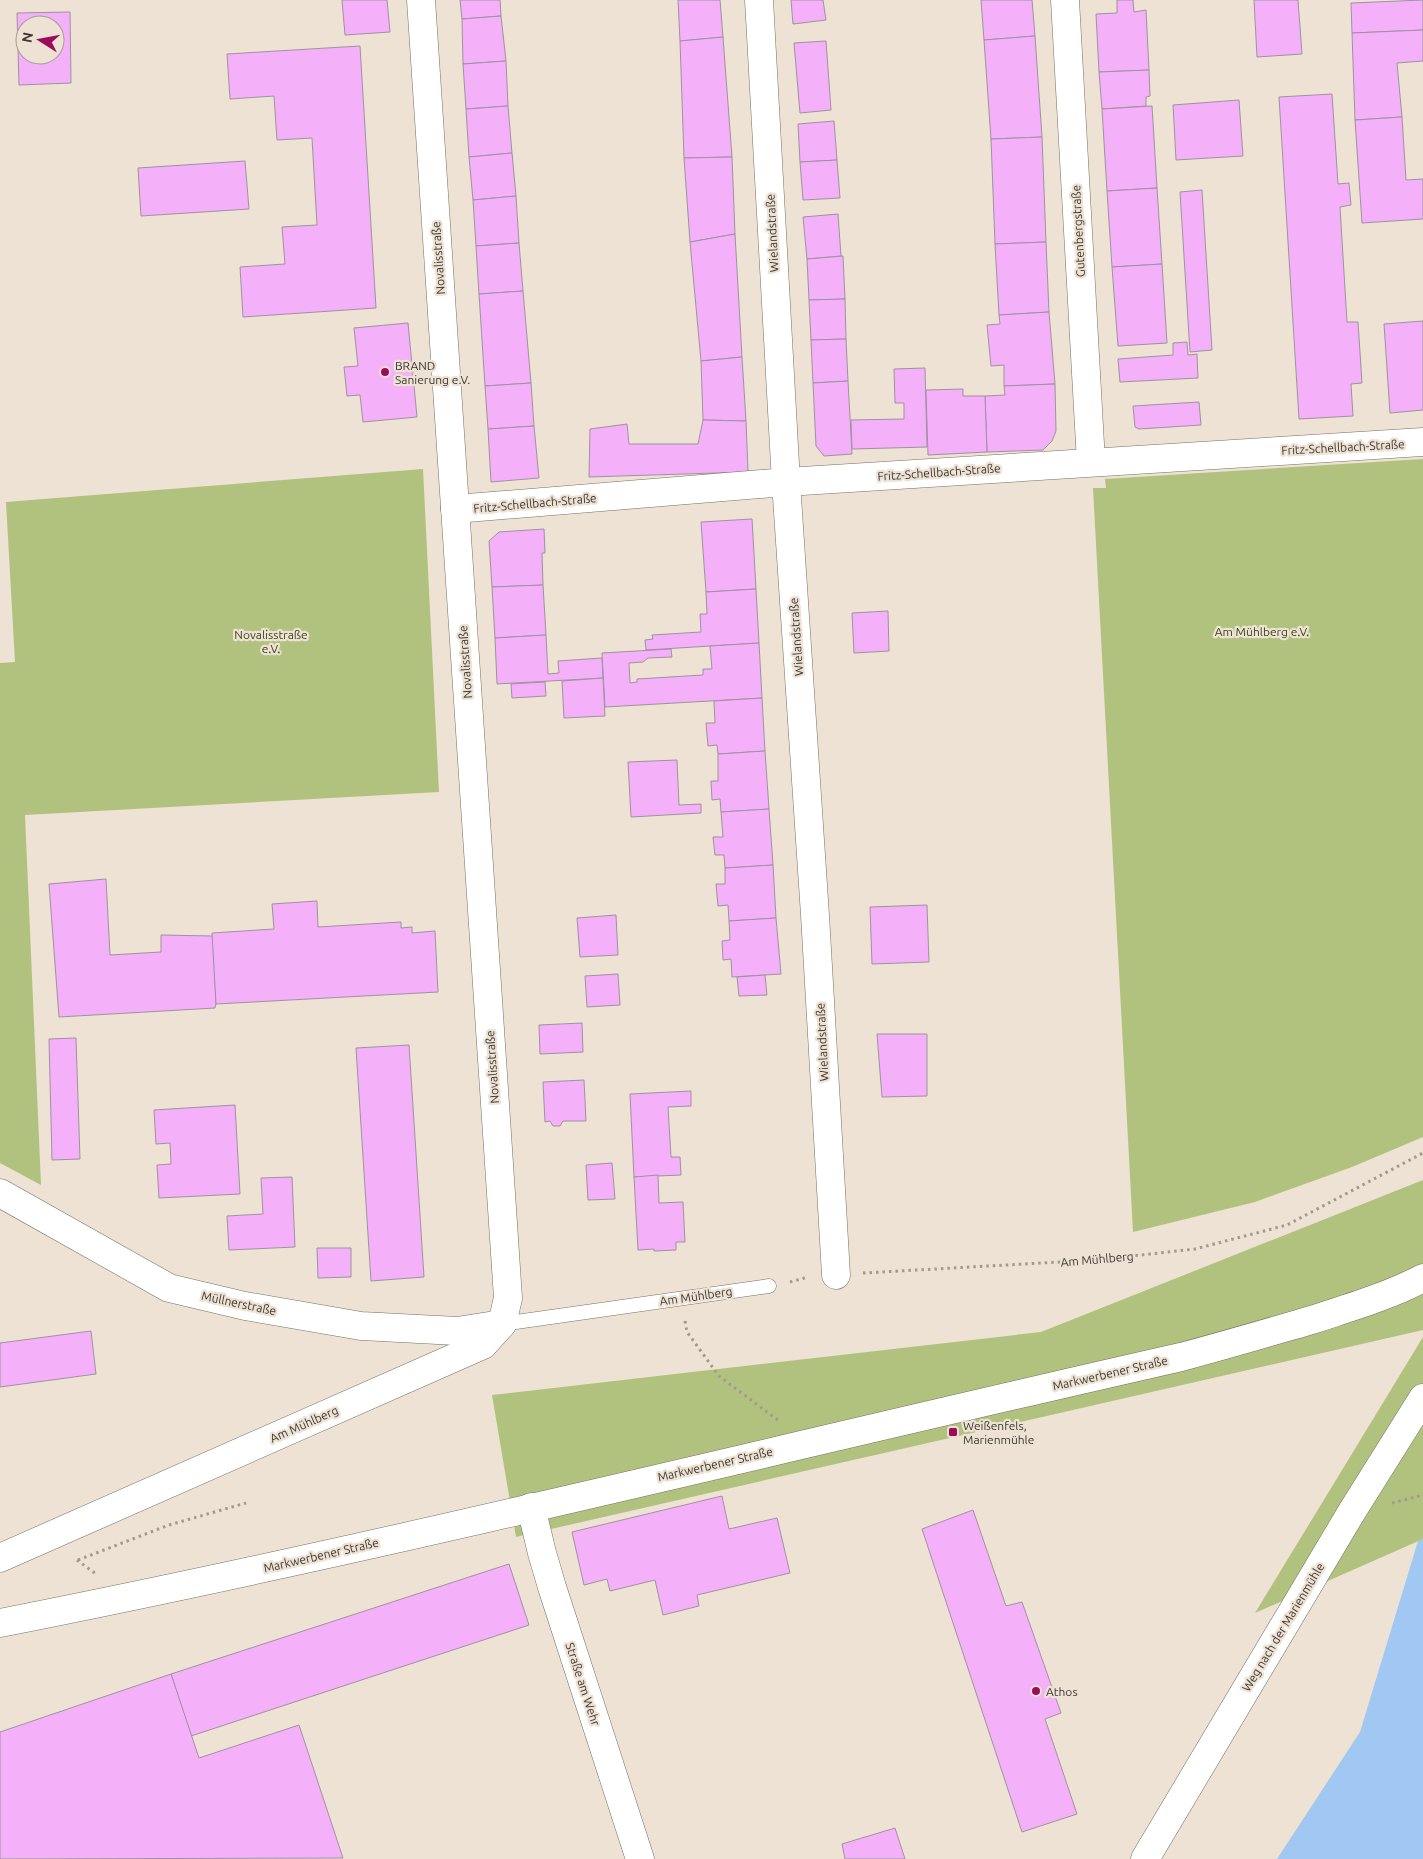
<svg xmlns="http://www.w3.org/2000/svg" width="1423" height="1859" font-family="Ubuntu,sans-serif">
  <rect width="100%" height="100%" fill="#ede2d3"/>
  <!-- green -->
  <g fill="#b1c27f">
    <path d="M 1423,459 L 1423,1137 L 1352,1167 L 1255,1202 L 1133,1232 L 1093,488 L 1106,488 L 1105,479 Z"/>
    <path d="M 423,469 L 439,792 L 25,815 L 41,1185 L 0,1163 L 0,663 L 15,662 L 6,502 Z"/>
    <path d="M 1423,1180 L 1423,1330 L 516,1537 L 492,1395 L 1041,1332 Z"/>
    <path d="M 1423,1337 L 1423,1539 L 1255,1613 Z"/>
  </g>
  <!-- water -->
  <path fill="#a1c8f3" d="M 1423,1539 L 1423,1859 L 1277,1859 L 1360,1732 L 1418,1541 Z"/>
  <!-- building -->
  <g fill="#f4b1fa" stroke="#9e929f" fill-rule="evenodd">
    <path d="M 342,0 L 387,0 L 390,32 L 345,35 Z"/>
    <path d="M 460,0 L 500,0 L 501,16 L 462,19 Z"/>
    <path d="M 678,0 L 720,0 L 723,37 L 680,41 Z"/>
    <path d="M 791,0 L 823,0 L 826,20 L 793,24 Z"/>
    <path d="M 981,0 L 1032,0 L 1035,36 L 984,40 Z"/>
    <path d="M 1117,0 L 1133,0 L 1134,12 L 1146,10 L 1149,70 L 1099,72 L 1096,14 L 1117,13 Z"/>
    <path d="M 1254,0 L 1298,0 L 1302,54 L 1257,57 Z"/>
    <path d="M 1423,0 L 1423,30 L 1352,33 L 1351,3 Z"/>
    <path d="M 70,12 L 71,83 L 19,85 L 17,13 ZM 25,25 L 55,25 L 55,55 L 25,55 Z"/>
    <path d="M 501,16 L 506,61 L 463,64 L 462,19 Z"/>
    <path d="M 1423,30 L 1423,61 L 1397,63 L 1402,117 L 1355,120 L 1352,33 Z"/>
    <path d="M 1035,36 L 1042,137 L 991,139 L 984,40 Z"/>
    <path d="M 723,37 L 732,157 L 684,158 L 680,41 Z"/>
    <path d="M 826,41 L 831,110 L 800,113 L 794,43 Z"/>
    <path d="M 360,46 L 376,308 L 243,317 L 240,267 L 285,264 L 282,227 L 317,225 L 312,138 L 277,140 L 274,96 L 230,99 L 227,54 Z"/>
    <path d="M 506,61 L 508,106 L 466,109 L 463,64 Z"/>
    <path d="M 1149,70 L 1150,96 L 1146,97 L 1146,106 L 1102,109 L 1099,72 Z"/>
    <path d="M 1332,94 L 1338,184 L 1349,183 L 1351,205 L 1340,207 L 1347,322 L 1358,322 L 1362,383 L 1351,384 L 1353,416 L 1299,419 L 1279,97 Z"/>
    <path d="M 1239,100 L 1243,156 L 1176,160 L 1173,105 Z"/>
    <path d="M 508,106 L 512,153 L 469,157 L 466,109 Z"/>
    <path d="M 1152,106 L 1157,188 L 1107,191 L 1102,109 Z"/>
    <path d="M 1402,117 L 1406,180 L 1423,179 L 1423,219 L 1362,223 L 1355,120 Z"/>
    <path d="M 834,121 L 837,160 L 800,162 L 798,124 Z"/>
    <path d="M 1042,137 L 1046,242 L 995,244 L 991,139 Z"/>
    <path d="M 512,153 L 516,196 L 473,200 L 469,157 Z"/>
    <path d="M 732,157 L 735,234 L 690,242 L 684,158 Z"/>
    <path d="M 837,160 L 840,198 L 803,200 L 800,162 Z"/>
    <path d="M 245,161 L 249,209 L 141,216 L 138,168 Z"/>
    <path d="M 1157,188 L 1162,264 L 1112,267 L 1107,191 Z"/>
    <path d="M 1202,190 L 1212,350 L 1190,352 L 1180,192 Z"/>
    <path d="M 516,196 L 519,243 L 476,246 L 473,200 Z"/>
    <path d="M 838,214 L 841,256 L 807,259 L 803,217 Z"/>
    <path d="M 735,234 L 742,357 L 701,361 L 690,242 Z"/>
    <path d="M 1046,242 L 1049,312 L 999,315 L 995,244 Z"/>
    <path d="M 519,243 L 523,291 L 479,294 L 476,246 Z"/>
    <path d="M 843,256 L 845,299 L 809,300 L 807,259 Z"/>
    <path d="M 1162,264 L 1167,343 L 1118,346 L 1112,267 Z"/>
    <path d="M 523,291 L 531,383 L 485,386 L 479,294 Z"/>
    <path d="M 845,299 L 846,339 L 811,340 L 809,300 Z"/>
    <path d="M 1049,312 L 1055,384 L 1004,386 L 1004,365 L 991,366 L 987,325 L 1000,324 L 999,315 Z"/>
    <path d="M 1423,321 L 1423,410 L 1390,413 L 1384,324 Z"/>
    <path d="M 408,323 L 417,417 L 363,422 L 360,395 L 347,396 L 344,367 L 358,366 L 354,328 Z"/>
    <path d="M 846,339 L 848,381 L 813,383 L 811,340 Z"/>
    <path d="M 1187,342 L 1188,355 L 1197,354 L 1198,378 L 1120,382 L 1118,359 L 1173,355 L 1173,343 Z"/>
    <path d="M 742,357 L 746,421 L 703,420 L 701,361 Z"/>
    <path d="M 925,368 L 927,447 L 852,449 L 851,420 L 904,419 L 904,403 L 895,403 L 894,369 Z"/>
    <path d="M 848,381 L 852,454 L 824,456 L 816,446 L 813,383 Z"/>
    <path d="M 531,383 L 534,426 L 488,429 L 485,386 Z"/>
    <path d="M 1055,384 L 1056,431 L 1052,441 L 1043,450 L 987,452 L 985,396 L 1005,395 L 1004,386 Z"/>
    <path d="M 963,389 L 963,396 L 985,396 L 987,452 L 928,455 L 926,390 Z"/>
    <path d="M 1199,402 L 1201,425 L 1139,429 L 1135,427 L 1133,406 Z"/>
    <path d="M 703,420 L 746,421 L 748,472 L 589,477 L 590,429 L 627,424 L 629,444 L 698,444 Z"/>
    <path d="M 534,426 L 539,478 L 491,482 L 488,429 Z"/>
    <path d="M 752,519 L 756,589 L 706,592 L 701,522 Z"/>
    <path d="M 544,529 L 545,553 L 542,553 L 543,585 L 492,587 L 489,541 L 499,532 Z"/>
    <path d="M 543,585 L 546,635 L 495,638 L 492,587 Z"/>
    <path d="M 756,589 L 759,643 L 646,650 L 645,640 L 653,639 L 652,635 L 701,632 L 700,614 L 707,614 L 706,592 Z"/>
    <path d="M 888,611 L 889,651 L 854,653 L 852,613 Z"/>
    <path d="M 546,635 L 548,674 L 559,673 L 558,661 L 602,658 L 603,678 L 497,684 L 495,638 Z"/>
    <path d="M 759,643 L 762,698 L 605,707 L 602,653 L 671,649 L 672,657 L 648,658 L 643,662 L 629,663 L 630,683 L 637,682 L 637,679 L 703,675 L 703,669 L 712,669 L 710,646 Z"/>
    <path d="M 603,678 L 605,716 L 564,718 L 562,681 Z"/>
    <path d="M 545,682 L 546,696 L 512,698 L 511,684 Z"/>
    <path d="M 762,698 L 765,751 L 718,754 L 717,745 L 708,746 L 706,723 L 715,723 L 714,701 Z"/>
    <path d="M 765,751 L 769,809 L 721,812 L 720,799 L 712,800 L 711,781 L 718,781 L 718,754 Z"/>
    <path d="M 677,760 L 679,805 L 701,804 L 701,813 L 631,817 L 628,762 Z"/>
    <path d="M 769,809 L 773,865 L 725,868 L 724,855 L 715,855 L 713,837 L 723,837 L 721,812 Z"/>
    <path d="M 773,865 L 776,918 L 729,921 L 728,905 L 718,906 L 716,884 L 725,884 L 725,868 Z"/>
    <path d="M 106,879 L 110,955 L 161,952 L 161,935 L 213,936 L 216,1004 L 215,1008 L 59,1017 L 49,884 Z"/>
    <path d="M 317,901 L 318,927 L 401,922 L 401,928 L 412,927 L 412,933 L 435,931 L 438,992 L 216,1004 L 212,933 L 274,929 L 272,904 Z"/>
    <path d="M 927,905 L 929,962 L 872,964 L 870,907 Z"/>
    <path d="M 616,915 L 618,955 L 580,957 L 577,918 Z"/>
    <path d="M 776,918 L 781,974 L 732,977 L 731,959 L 723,960 L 722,941 L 730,940 L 729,921 Z"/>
    <path d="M 618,974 L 620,1005 L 587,1007 L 585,976 Z"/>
    <path d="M 765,975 L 767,995 L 739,996 L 737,977 Z"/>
    <path d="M 582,1023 L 583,1052 L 540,1054 L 539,1025 Z"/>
    <path d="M 877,1034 L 927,1034 L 927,1096 L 882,1097 Z"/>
    <path d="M 76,1038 L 80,1159 L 52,1160 L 49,1039 Z"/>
    <path d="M 409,1045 L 424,1277 L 371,1281 L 356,1048 Z"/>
    <path d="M 584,1080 L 586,1121 L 563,1121 L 560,1126 L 553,1126 L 550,1121 L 545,1122 L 543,1082 Z"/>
    <path d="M 691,1091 L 691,1106 L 668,1107 L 671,1157 L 680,1157 L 681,1175 L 634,1177 L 630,1094 Z"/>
    <path d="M 235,1105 L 240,1194 L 159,1198 L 157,1165 L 171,1164 L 170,1143 L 156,1144 L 154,1110 Z"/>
    <path d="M 612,1163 L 615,1199 L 588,1200 L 586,1165 Z"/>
    <path d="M 658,1175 L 659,1203 L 683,1202 L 685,1242 L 676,1242 L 676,1250 L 654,1251 L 654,1249 L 638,1250 L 634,1177 Z"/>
    <path d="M 292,1177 L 295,1247 L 229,1250 L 227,1216 L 263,1214 L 261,1178 Z"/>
    <path d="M 317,1248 L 351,1248 L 351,1277 L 318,1278 Z"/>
    <path d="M 91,1331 L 96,1374 L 0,1387 L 0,1343 Z"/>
    <path d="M 722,1496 L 729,1529 L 777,1518 L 790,1573 L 697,1595 L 699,1606 L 663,1615 L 655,1580 L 610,1591 L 607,1579 L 584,1585 L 572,1532 Z"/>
    <path d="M 973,1510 L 1006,1606 L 1022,1602 L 1061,1713 L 1045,1719 L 1077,1814 L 1022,1832 L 922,1529 Z"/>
    <path d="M 509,1564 L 529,1625 L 191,1736 L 171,1674 Z"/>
    <path d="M 171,1674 L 199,1758 L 299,1725 L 343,1858 L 0,1859 L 0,1732 Z"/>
    <path d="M 895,1828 L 905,1859 L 845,1859 L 842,1844 Z"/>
  </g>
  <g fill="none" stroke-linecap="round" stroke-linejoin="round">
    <defs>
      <path id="lane" d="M 502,1324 L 769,1286"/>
      <g id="street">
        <path d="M 759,0 L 786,482 L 815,915 L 836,1275"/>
        <path d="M 1065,0 L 1091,462"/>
        <path d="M 455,509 L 786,482 L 1423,442"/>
        <path d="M 0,1193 L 169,1288 L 245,1306 L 361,1326 L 457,1331 L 502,1324"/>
        <path d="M 531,1507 L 542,1553 L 552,1587 L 640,1859"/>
        <path d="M 0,1558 L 483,1345 L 502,1324 L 508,1298 L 421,0"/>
        <path d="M 1145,1859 L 1351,1513 L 1423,1398"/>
      </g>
      <path id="secondary" d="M 0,1623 C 396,1545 788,1446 1181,1357 C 1226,1345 1270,1332 1315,1319 C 1351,1307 1389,1296 1423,1278"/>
    </defs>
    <!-- lane casing -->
    <use href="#lane" stroke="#786f61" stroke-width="15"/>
    <!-- street casing -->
    <use href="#street" stroke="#786f61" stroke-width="29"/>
    <!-- secondary casing -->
    <use href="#secondary" stroke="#786f61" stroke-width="29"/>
    <!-- path -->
    <g stroke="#a29a8f" stroke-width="3" stroke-dasharray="2.5 4" stroke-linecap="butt">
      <path d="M 863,1273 L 1096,1260 L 1195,1249 L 1287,1225 L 1423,1153"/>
      <path d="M 790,1282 L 808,1277"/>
      <path d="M 685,1321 L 687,1332 L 719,1376 L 779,1421"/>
      <path d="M 1392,1503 L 1423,1495"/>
      <path d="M 77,1560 L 96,1574"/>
      <path d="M 78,1560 L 169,1525 L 246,1503"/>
    </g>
    <!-- lane -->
    <use href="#lane" stroke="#fff" stroke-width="14"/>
    <!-- street -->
    <use href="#street" stroke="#fff" stroke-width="28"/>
    <!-- secondary -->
    <use href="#secondary" stroke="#fff" stroke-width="28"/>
  </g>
  <!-- markers -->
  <g fill="#9b0d5c" stroke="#ede2d3" stroke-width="2">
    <circle cx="385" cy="372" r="5"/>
    <rect x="948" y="1427" width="10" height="10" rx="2.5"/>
    <circle cx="1036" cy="1691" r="5"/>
  </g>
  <g text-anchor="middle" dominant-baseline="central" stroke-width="4.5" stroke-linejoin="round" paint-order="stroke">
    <!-- street labels -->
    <g font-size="12" fill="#3c3732" stroke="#ede2d3">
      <text transform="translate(1078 231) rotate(-93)">Gutenbergstraße</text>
      <text transform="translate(772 233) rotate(-93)">Wielandstraße</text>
      <text transform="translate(438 258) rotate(-94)">Novalisstraße</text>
      <text transform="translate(1343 447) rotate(-3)">Fritz-Schellbach-Straße</text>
      <text transform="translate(939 472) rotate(-4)">Fritz-Schellbach-Straße</text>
      <text transform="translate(535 503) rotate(-5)">Fritz-Schellbach-Straße</text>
      <text transform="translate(796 637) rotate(-94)">Wielandstraße</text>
      <text transform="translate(465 662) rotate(-94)">Novalisstraße</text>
      <text transform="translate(822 1042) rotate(-93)">Wielandstraße</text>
      <text transform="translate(492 1067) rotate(-94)">Novalisstraße</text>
      <text transform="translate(1097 1259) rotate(-5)">Am Mühlberg</text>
      <text transform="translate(696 1296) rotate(-8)">Am Mühlberg</text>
      <text transform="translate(239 1303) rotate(12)">Müllnerstraße</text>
      <text transform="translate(1110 1373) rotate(-13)">Markwerbener Straße</text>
      <text transform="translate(304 1424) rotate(-24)">Am Mühlberg</text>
      <text transform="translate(715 1464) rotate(-13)">Markwerbener Straße</text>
      <text transform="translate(321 1555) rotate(-13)">Markwerbener Straße</text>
      <text transform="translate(1283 1627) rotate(-59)">Weg nach der Marienmühle</text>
      <text transform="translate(583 1684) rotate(72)">Straße am Wehr</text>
    </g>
    <!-- poi labels -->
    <g font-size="12" fill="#3c3732" stroke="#ede2d3" text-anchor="start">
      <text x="395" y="365">BRAND<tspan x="395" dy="14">Sanierung e.V.</tspan></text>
      <text x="963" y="1425">Weißenfels,<tspan x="963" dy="14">Marienmühle</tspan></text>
      <text x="1046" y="1691">Athos</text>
    </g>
    <!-- park labels -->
    <g font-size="12" fill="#3a421b" stroke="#ede2d3">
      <text x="1262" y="631">Am Mühlberg e.V.</text>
      <text x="271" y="634">Novalisstraße<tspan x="271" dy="14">e.V.</tspan></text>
    </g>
  </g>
  <!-- north arrow -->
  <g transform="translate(40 40) rotate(281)"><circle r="24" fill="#ede2d3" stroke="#a69e93"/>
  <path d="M0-4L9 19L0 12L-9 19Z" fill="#9b0d5c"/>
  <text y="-8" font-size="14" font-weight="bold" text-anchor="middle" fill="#3c3732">N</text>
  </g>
</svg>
